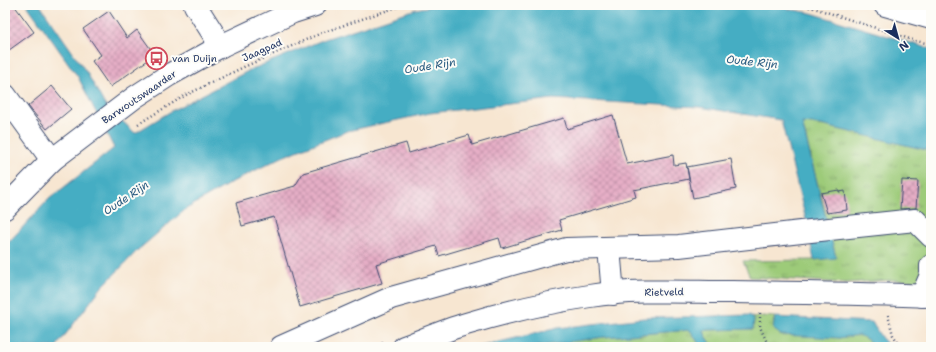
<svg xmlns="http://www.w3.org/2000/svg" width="936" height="352" font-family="'Shantell Sans',sans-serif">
  <defs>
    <pattern id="grass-tufts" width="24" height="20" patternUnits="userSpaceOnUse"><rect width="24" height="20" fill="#9dcb79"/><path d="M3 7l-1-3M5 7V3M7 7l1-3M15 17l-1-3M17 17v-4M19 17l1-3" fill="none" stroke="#7fa566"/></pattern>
    <pattern id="building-cross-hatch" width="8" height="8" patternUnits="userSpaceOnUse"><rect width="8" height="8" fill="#e6aec6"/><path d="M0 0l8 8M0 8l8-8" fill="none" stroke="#ba8ea4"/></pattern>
  </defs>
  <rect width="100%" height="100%" fill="#fdfcf7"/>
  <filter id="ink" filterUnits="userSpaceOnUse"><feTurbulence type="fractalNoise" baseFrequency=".025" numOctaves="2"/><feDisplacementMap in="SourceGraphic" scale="8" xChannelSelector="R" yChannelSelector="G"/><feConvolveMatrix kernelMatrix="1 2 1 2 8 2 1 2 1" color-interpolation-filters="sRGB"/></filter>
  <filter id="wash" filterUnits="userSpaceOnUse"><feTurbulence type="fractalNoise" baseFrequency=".012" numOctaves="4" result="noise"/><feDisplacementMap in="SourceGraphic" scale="16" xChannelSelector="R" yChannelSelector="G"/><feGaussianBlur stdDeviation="0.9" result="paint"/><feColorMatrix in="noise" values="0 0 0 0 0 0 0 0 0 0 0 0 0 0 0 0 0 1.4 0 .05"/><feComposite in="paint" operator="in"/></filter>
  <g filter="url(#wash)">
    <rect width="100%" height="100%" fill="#f7e6d1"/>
    <!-- grass -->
    <g fill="url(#grass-tufts)" stroke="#5c7d6c">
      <path d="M 802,122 L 821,125 L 931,151 L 931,281 L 892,280 L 845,283 L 750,277 L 743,261 L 814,260 L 836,257 Z"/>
      <path d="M 763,316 L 775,317 L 773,322 L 839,338 L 859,334 L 868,340 L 874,347 L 713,347 L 705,334 L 704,330 L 753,329 L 754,320 L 752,318 Z"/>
      <path d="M 690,330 L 701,347 L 532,347 L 604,337 Z"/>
    </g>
    <!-- water -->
    <g fill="#44adc3" stroke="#306e90">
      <path d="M 27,5 L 40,5 L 87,73 L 105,105 L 135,133 L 173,110 L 250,70 L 325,39 L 416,9 L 437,5 L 767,5 L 811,13 L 931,49 L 931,151 L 821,125 L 802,123 L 836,258 L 814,260 L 806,220 L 781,120 L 699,107 L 553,99 L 430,113 L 347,131 L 282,157 L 234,181 L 186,209 L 138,250 L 101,288 L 56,347 L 5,347 L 5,246 L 49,199 L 114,148 L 78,77 Z"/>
      <path d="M 750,315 L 754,320 L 753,329 L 704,330 L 705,334 L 713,347 L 701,347 L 690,330 L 604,337 L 532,347 L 478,347 L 558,328 L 644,318 Z"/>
      <path d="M 775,317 L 872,322 L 881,337 L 890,347 L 874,347 L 868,340 L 859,335 L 839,338 L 781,335 L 773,329 Z"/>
    </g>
    <g id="blocks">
      <!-- building -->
      <g fill="url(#building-cross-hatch)">
        <path d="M 5,5 L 14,5 L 34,32 L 5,53 Z"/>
        <path d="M 109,11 L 127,38 L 137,30 L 155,55 L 110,87 L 92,61 L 101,55 L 83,29 Z"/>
        <path d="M 52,86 L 71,109 L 47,129 L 28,106 Z"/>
        <path d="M 613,115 L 627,164 L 673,155 L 674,165 L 686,163 L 689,179 L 634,190 L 636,197 L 559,220 L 562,230 L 502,248 L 499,238 L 439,256 L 436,246 L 376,264 L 382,283 L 300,307 L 274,217 L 242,226 L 236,203 L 295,186 L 303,173 L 406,143 L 409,153 L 469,135 L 472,145 L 564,118 L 567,129 Z"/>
        <path d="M 731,159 L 736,189 L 693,198 L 687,167 Z"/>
        <path d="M 902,180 L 918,181 L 916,208 L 900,209 Z"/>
        <path d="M 839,190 L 839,192 L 845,191 L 847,210 L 827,213 L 821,193 Z"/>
      </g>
    </g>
  </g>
  <g filter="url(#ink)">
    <use href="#blocks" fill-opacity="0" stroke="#3c4a6f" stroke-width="1"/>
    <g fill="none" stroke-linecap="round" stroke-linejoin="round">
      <defs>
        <g id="minor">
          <path d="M 195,5 L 221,46"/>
          <path d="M 885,5 L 931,18"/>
          <path d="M 5,95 L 52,160"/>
          <path d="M 5,208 L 52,160 L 135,97 L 169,75 L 221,46 L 293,12 L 315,5"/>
          <path d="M 609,248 L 613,294"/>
          <path d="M 922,296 L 931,275 L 931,266"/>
          <path d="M 281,347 L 391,298 L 566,249 L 679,246 L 801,232 L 915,220 L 931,236"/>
        </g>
        <path id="major" d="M 404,347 C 425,339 445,330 466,324 C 506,312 549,302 590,296 C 636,289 685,292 732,292 C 798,293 865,293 931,296"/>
      </defs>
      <!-- minor casing -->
      <use href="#minor" stroke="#3c4a6f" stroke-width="24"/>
      <!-- major casing -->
      <use href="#major" stroke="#3c4a6f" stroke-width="24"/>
      <!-- path -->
      <g stroke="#3c4a6f" stroke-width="2.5" stroke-dasharray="1 3" stroke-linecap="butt">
        <path d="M 797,5 L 814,8 L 916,41 L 931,44"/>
        <path d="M 138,124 L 186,95 L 246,66 L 324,32 L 403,5"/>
        <path d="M 760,313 L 760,327 L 769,347"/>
        <path d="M 888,315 L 893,335 L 901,347"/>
        <path d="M 375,347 L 384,342"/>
      </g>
      <!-- minor -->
      <use href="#minor" stroke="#fff" stroke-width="22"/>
      <!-- major -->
      <use href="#major" stroke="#fff" stroke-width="22"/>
    </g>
  </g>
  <!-- icons -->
  <defs>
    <symbol id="bus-ring" viewBox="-11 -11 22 22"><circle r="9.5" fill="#fdfcf7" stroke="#d1495b" stroke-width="1.5"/><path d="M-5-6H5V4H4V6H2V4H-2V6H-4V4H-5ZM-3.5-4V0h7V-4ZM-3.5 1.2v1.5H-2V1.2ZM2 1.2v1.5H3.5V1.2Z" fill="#d1495b"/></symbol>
  </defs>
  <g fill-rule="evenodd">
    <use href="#bus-ring" x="144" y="46" width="25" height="25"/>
  </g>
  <g text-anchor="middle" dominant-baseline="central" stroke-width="4" stroke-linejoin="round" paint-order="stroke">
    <!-- street labels -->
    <g font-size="10" fill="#1b2f5e" stroke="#fdfcf7">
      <text transform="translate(262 50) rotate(-24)">Jaagpad</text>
      <text transform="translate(139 97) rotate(-34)">Barwoutswaarder</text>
      <text transform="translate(664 292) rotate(-1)">Rietveld</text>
    </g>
    <!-- poi labels -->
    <g font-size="10" fill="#1b2f5e" stroke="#fdfcf7" text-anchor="start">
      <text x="172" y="58">van Duijn</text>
    </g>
    <!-- water labels -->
    <g font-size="11" font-style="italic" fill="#295b81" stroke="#fdfcf7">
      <text transform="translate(752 62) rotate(6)">Oude Rijn</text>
      <text transform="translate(430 66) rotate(-9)">Oude Rijn</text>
      <text transform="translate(126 198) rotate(-34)">Oude Rijn</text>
    </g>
  </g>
  <!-- margin -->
  <rect width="936" height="352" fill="none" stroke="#fdfcf7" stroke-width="20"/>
  <!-- north arrow -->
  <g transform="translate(898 38) rotate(143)" stroke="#fdfcf7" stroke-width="3" paint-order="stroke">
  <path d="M0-3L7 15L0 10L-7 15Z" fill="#1b2f5e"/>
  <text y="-6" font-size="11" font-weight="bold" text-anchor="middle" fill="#1b2f5e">N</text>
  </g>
</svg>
